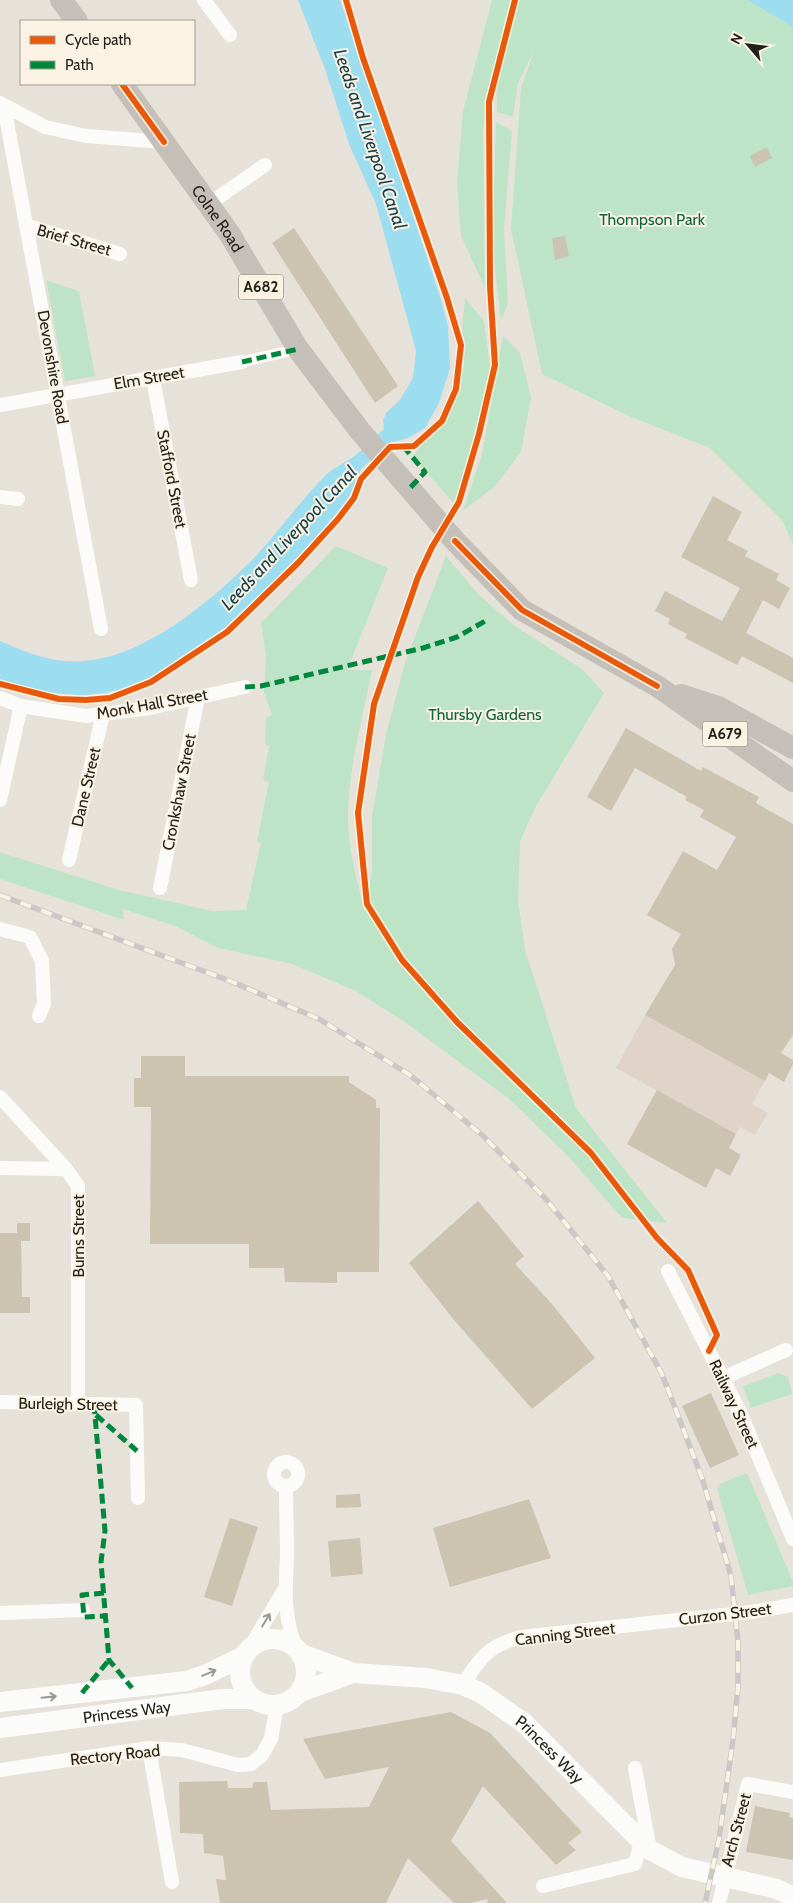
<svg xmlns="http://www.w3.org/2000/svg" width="793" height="1903" font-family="Cabin,sans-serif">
  <rect width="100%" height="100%" fill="#e6e2da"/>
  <!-- commercial -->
  <path fill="#e0d4c9" d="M 645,1015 L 765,1081 L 752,1104 L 768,1113 L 755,1135 L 740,1127 L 736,1134 L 616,1068 Z"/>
  <!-- green -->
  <g fill="#bee4c7">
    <path d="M 492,0 L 793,0 L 793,544 L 782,520 L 710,448 L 631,417 L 542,374 L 511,229 L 521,88 L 534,51 L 518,83 L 513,117 L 497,112 L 496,67 L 483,130 L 485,288 L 461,236 L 457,182 L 463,111 Z"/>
    <path d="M 496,122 L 512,131 L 504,229 L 508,303 L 501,321 L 492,244 Z"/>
    <path d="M 46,280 L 79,291 L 95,376 L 65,381 Z"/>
    <path d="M 465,298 L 484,321 L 491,373 L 455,505 L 413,456 L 446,414 L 464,367 L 462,328 Z"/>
    <path d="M 503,336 L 520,353 L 531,397 L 521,452 L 495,486 L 463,511 L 482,454 Z"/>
    <path d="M 336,546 L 388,568 L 347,670 L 372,670 C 363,715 350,763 348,810 C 347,844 356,879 365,912 L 372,872 L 372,816 L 386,734 L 405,663 L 446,556 L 479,595 L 515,626 L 582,669 L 604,693 L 535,808 L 520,841 L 518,899 L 525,950 L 576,1108 L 667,1223 L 622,1218 L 568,1156 L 508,1098 L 406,1023 L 356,991 L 292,964 L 218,948 L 175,926 L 123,909 L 124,920 L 0,879 L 0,852 L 119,890 L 212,911 L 246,910 L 261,842 L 257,841 L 269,782 L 263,780 L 269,746 L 265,744 L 266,718 L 272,715 L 264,692 L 266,656 L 261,623 Z"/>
    <path d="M 779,1373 L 788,1377 L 792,1394 L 751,1408 L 743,1386 Z"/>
    <path d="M 747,1473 L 793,1582 L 793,1586 L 748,1595 L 717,1488 L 721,1487 L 719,1484 Z"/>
  </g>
  <!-- water -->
  <g fill="#9dddf0">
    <path d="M 298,0 L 340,0 L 440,296 L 448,326 L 450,368 L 439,403 L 425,428 L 408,438 L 390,443 L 361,469 L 350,495 L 343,506 C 288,571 185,685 97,694 C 63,698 32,689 0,679 L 0,641 C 21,650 42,659 65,661 C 131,667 200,610 245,567 C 275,538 298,502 328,473 C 336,466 345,463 353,457 C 364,449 374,438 384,429 L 383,420 L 387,412 L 400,400 L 413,378 L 416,351 L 376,204 L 349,144 L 325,69 Z"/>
    <path d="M 748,0 L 793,0 L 793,27 Z"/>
  </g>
  <!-- building -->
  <g fill="#ccc3b1">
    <path d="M 767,147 L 772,158 L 755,167 L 750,156 Z"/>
    <path d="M 294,228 L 398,386 L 375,403 L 272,243 Z"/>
    <path d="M 565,236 L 569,256 L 555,260 L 552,238 Z"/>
    <path d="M 713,496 L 742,512 L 727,540 L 748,551 L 745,556 L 779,574 L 776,580 L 790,588 L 779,609 L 763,600 L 746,633 L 793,658 L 793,683 L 742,656 L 737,665 L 685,638 L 687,634 L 668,624 L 670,619 L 655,611 L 665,591 L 722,621 L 740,588 L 681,557 Z"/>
    <path d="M 626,728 L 701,771 L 703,767 L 759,797 L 756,803 L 793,824 L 793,1035 L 781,1053 L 793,1060 L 793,1064 L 784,1082 L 769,1073 L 765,1081 L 645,1015 L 675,965 L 672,949 L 681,934 L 647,915 L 683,851 L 717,870 L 736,837 L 700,817 L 704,810 L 685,800 L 687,797 L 635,768 L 611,811 L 587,797 Z"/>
    <path d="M 141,1056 L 185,1056 L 185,1076 L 349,1076 L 349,1082 L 376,1100 L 376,1108 L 380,1108 L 379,1272 L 337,1272 L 337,1283 L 285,1282 L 284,1268 L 249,1268 L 249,1244 L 150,1244 L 151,1107 L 134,1107 L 134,1078 L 141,1078 Z"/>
    <path d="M 657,1090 L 736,1134 L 729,1148 L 741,1155 L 730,1176 L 716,1168 L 706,1188 L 627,1144 Z"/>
    <path d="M 478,1201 L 524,1256 L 515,1264 L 552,1304 L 595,1358 L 532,1409 L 454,1320 L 409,1263 Z"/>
    <path d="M 17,1223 L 30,1223 L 30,1241 L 21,1241 L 22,1297 L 30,1297 L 30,1313 L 0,1313 L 0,1233 L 17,1233 Z"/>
    <path d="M 711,1393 L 739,1455 L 710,1468 L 682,1406 Z"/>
    <path d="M 360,1494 L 361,1507 L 336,1508 L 336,1495 Z"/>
    <path d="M 529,1499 L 551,1558 L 450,1587 L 433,1528 Z"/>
    <path d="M 230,1518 L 258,1527 L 232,1606 L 204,1597 Z"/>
    <path d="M 360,1538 L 363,1574 L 331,1577 L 328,1541 Z"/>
    <path d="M 451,1712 L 490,1733 L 582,1832 L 568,1843 L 576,1850 L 556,1865 L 483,1786 L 451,1841 L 507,1903 L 488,1903 L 487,1899 L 470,1903 L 454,1903 L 408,1858 L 386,1903 L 220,1903 L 216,1879 L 226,1880 L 223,1856 L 204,1853 L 203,1834 L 180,1833 L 179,1782 L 227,1781 L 228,1788 L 252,1788 L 254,1782 L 267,1782 L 271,1810 L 369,1807 L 389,1767 L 325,1779 L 303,1739 Z"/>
    <path d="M 755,1806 L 790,1813 L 789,1817 L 793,1818 L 793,1860 L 746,1852 Z"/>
  </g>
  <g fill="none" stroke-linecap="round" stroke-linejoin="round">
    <!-- pedestrian -->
    <path stroke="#fbfbf9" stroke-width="11" d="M 242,362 L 298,349"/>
    <!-- minor -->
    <g stroke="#fbfbf9" stroke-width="14">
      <path d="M 204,0 L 230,35"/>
      <path d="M 0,103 L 45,127 L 86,136 L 164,142"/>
      <path d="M 4,106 L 101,629"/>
      <path d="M 209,204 L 265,165"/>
      <path d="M 28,226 L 120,254"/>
      <path d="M 153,379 L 191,580"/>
      <path d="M 0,405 L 242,362"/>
      <path d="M 0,497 L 18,499"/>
      <path d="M 0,698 L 21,706 L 86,716 L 150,708 L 245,687"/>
      <path d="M 0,800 L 21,706"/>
      <path d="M 69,860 L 103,714"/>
      <path d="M 160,888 L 198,697"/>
      <path d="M 0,929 L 30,937 L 42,961 L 44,1004 L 39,1016"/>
      <path d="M 0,1097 L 66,1169 L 78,1186 L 78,1404"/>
      <path d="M 0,1168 L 66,1169"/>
      <path d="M 668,1271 L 740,1412 L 793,1539"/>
      <path d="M 723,1378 L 786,1350"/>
      <path d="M 0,1402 L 136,1405 L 138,1498"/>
      <circle cx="286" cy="1474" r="12"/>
      <path d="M 286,1487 C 286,1509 287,1531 287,1553 C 286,1591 282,1613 297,1650"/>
      <path d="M 0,1613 L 83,1610"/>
      <path d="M 249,1649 L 284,1590"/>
      <path d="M 463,1685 C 480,1657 490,1645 521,1637 L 751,1612 L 793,1605"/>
      <path d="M 149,1748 L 172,1882"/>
      <path d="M 635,1768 L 650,1850"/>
      <path d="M 0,1770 L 149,1748 L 182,1750 L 238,1765 L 251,1764 L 262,1755 L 271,1739 L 277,1705"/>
      <path d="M 543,1886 L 635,1864 L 641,1842"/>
      <path d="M 719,1903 L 748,1784 L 793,1792"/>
    </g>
    <!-- secondary -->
    <g stroke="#fbfbf9" stroke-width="20">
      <circle cx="273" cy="1672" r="33"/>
      <path d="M 301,1654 L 353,1673"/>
      <path id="s1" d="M 300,1692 L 353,1673 L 426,1678 L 463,1685 L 481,1693 L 524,1723 L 650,1850 L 682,1867 L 777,1889 L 793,1897"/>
      <path d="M 0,1702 L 187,1681 L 205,1675 L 244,1656"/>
      <path id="s2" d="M 0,1728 L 223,1699 L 253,1699"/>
    </g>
    <!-- primary -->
    <g stroke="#c4bfb8" stroke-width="22">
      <path d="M 61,0 L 77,21"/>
      <path id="s3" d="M 122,84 L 229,233 L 298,349 L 360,431 L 455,541 L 522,610 L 657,686 L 793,781"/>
      <path d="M 681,695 L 718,707 L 793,748"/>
    </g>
    <defs>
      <path id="rail" d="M 0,895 L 230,981 L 319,1019 L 410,1075 L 482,1135 L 545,1198 L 608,1276 L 662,1374 L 702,1478 L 731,1576 L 738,1642 L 738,1686 L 733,1740 L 719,1839 L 705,1903"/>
    </defs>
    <!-- rail casing -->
    <use href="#rail" stroke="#cac8c6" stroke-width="5.5"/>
    <!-- rail -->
    <use href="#rail" stroke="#faf2e2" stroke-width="4" stroke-dasharray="11" stroke-linecap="butt"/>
    <!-- quiet -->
    <g stroke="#00873e" stroke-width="5" stroke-dasharray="10 5" stroke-linecap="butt">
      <path d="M 242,362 L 298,349"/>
      <path d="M 403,446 L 425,472 L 410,488"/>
      <path d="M 245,687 L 261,686 L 423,648 L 457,637 L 487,620"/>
      <path d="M 94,1404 L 105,1531 L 101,1562 L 109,1660 L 132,1688"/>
      <path d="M 96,1415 L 137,1451"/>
      <path d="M 104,1593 L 82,1595 L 84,1617 L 106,1616"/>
      <path d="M 82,1693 L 109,1660"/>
    </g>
    <defs>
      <g id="cycleway">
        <path d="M 515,0 L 489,102 L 490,286 L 495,365 L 479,434 L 459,502 L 432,547 L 418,577 L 374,704 L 358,813 L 367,904 L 402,960 L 457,1022 L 591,1153 L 657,1238 L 688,1270 L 717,1335 L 709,1351"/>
        <path d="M 122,84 L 164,142"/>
        <path d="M 455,541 L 522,610 L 657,686"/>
        <path d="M 0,684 L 59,699 L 86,700 L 110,698 L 151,682 L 227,632 L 298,563 L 338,519 L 354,498 L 361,479 L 390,447 L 414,446 L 442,421 L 456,389 L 461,345 L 447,298 L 363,58 L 346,0"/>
      </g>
    </defs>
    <!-- cycleway casing -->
    <use href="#cycleway" stroke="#faf2e2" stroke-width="9"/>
    <!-- cycleway -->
    <use href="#cycleway" stroke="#e8590c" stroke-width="6"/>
  </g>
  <!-- one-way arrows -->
  <defs><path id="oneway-shaft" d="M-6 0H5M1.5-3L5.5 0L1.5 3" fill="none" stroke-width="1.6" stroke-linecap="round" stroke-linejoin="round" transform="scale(1.25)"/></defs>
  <g stroke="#9a9895">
    <use href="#oneway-shaft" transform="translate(266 1620) rotate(-59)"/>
    <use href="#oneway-shaft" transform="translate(209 1673) rotate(-23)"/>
    <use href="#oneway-shaft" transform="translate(49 1697) rotate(-6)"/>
  </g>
  <g text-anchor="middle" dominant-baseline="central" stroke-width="4" stroke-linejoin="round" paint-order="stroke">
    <!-- shield labels -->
    <g fill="#faf2e2" stroke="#645f56" stroke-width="1">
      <rect x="238.5" y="274.5" width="45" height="25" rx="4"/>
      <rect x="702.5" y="721.5" width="45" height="25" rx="4"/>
    </g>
    <g font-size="15" font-weight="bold" fill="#23201a">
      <text x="261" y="287">A682</text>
      <text x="725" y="734">A679</text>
    </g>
    <!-- street labels -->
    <g font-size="16" fill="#23201a" stroke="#faf2e2">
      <text stroke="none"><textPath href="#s3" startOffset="165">Colne Road</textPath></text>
      <text transform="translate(74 240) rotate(16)">Brief Street</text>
      <text transform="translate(53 367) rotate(80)">Devonshire Road</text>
      <text transform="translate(149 378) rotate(-10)">Elm Street</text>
      <text transform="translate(172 479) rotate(79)">Stafford Street</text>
      <text transform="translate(152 704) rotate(-10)">Monk Hall Street</text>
      <text transform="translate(86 787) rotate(-77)">Dane Street</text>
      <text transform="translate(179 792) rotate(-79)">Cronkshaw Street</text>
      <text transform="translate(78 1236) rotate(-90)">Burns Street</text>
      <text transform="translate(68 1404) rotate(1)">Burleigh Street</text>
      <text transform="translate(734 1404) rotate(65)">Railway Street</text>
      <text transform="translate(725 1614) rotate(-7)">Curzon Street</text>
      <text transform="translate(565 1634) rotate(-7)">Canning Street</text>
      <text stroke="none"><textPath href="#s2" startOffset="128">Princess Way</textPath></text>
      <text stroke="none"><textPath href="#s1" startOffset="276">Princess Way</textPath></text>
      <text transform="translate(115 1755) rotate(-6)">Rectory Road</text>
      <text transform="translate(736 1830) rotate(-75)">Arch Street</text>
    </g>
    <!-- park labels -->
    <g font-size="16" fill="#0f653b" stroke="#faf2e2">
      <text x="652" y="219">Thompson Park</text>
      <text x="485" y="714">Thursby Gardens</text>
    </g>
    <!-- water labels -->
    <g font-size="18" font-style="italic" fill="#16404e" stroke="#faf2e2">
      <text transform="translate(370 139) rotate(71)">Leeds and Liverpool Canal</text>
      <text transform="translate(289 538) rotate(-47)">Leeds and Liverpool Canal</text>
    </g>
  </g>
  <!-- legend -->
  <rect x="20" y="20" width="175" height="65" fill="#faf2e2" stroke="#a49e92"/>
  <rect x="30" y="36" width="25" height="8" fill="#e8590c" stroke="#a49e92"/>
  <text x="65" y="45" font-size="15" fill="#23201a">Cycle path</text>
  <rect x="30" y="61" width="25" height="8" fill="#00873e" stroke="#a49e92"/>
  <text x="65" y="70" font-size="15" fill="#23201a">Path</text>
  <!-- north arrow -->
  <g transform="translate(748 45) rotate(298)" stroke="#faf2e2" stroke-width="4" paint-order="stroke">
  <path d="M0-4L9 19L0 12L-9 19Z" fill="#23201a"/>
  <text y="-8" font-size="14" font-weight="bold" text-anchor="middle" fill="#23201a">N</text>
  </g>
</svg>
